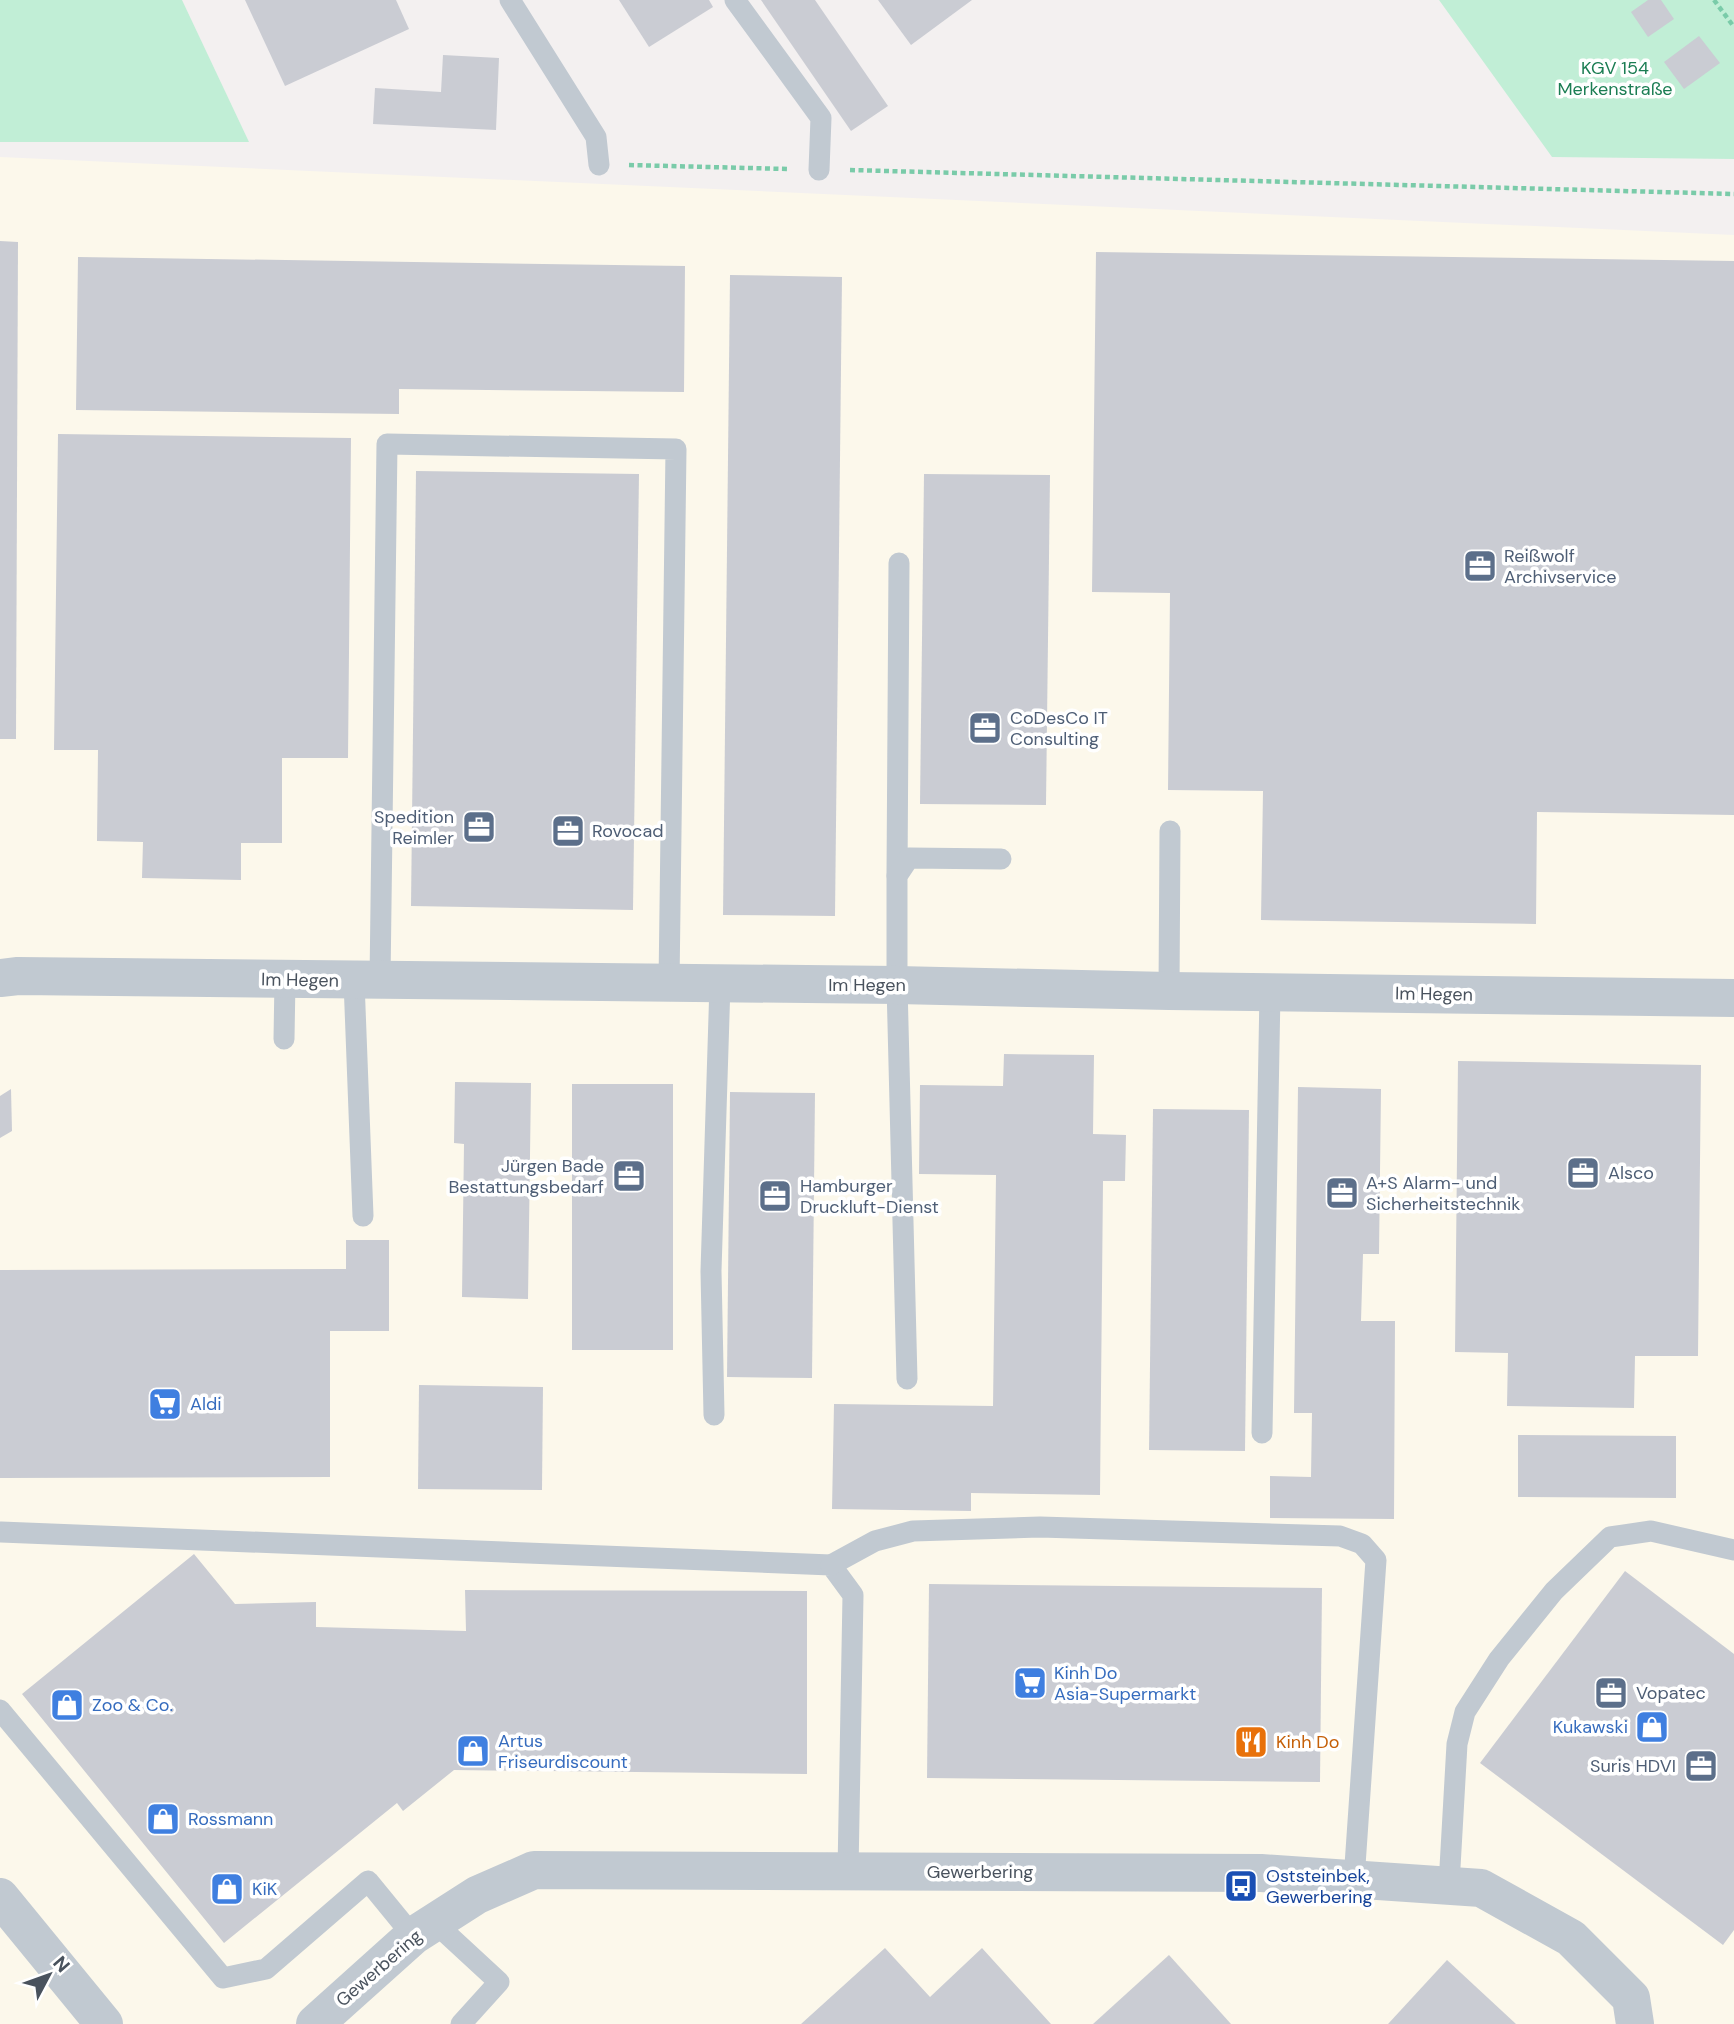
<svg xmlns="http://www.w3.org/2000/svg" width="1734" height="2024" font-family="'DM Sans',sans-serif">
  <rect width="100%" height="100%" fill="#f3f0f0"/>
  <!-- commercial -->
  <path fill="#fcf8eb" d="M 0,157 L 1734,235 L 1734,2024 L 0,2024 Z"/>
  <!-- green -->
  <g fill="#c1eed6">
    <path d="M 0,0 L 182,0 L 249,142 L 0,142 Z"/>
    <path d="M 1439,0 L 1734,0 L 1734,159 L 1552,157 Z"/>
  </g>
  <!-- building -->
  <g fill="#caccd3">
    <path d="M 245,0 L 396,0 L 409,29 L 285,86 Z"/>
    <path d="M 619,0 L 709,0 L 713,7 L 649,47 Z"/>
    <path d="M 761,0 L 815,0 L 888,106 L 851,131 Z"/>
    <path d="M 878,0 L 972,0 L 911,45 Z"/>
    <path d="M 1648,0 L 1661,0 L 1674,19 L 1648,37 L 1631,12 Z"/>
    <path d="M 1699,36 L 1720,63 L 1684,89 L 1664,62 Z"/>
    <path d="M 443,55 L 499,58 L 496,130 L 373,124 L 375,88 L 441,92 Z"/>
    <path d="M 0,241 L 18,242 L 16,739 L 0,739 Z"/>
    <path d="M 1096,252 L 1734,261 L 1734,815 L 1537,812 L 1536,924 L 1261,920 L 1263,791 L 1168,790 L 1170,593 L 1092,592 Z"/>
    <path d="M 78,257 L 685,266 L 684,392 L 399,389 L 399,414 L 76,410 Z"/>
    <path d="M 730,275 L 842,277 L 835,916 L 723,915 Z"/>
    <path d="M 58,434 L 351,438 L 348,758 L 282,758 L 282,843 L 241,843 L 241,880 L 142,878 L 143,842 L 97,841 L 98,750 L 54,750 Z"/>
    <path d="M 416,471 L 639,474 L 633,910 L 411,906 Z"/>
    <path d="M 924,474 L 1050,475 L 1046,805 L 920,804 Z"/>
    <path d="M 1004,1054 L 1094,1055 L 1093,1134 L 1126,1135 L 1125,1181 L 1103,1181 L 1100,1495 L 971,1493 L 971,1511 L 832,1509 L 834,1404 L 993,1406 L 996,1175 L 919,1174 L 920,1085 L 1003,1086 Z"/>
    <path d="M 1458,1061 L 1701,1065 L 1698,1356 L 1635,1356 L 1634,1408 L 1507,1406 L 1508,1353 L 1455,1352 Z"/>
    <path d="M 455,1082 L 531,1083 L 528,1299 L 462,1297 L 464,1144 L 454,1143 Z"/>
    <rect x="572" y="1084" width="101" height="266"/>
    <path d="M 1298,1087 L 1381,1089 L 1379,1254 L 1363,1254 L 1361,1321 L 1395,1321 L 1394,1519 L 1270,1518 L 1270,1476 L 1311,1477 L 1312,1413 L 1294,1413 Z"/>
    <path d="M 11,1089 L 12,1131 L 0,1138 L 0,1096 Z"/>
    <path d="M 730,1092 L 815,1093 L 812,1378 L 727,1377 Z"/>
    <path d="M 1153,1109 L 1249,1110 L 1245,1451 L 1149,1450 Z"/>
    <path d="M 346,1240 L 389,1240 L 389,1331 L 330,1331 L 330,1477 L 0,1478 L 0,1270 L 346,1269 Z"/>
    <path d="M 419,1385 L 543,1387 L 542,1490 L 418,1489 Z"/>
    <path d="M 1518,1435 L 1676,1436 L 1676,1498 L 1518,1497 Z"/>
    <path d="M 194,1554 L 235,1604 L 316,1602 L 316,1627 L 466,1631 L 465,1590 L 807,1591 L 807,1774 L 454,1770 L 403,1811 L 397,1803 L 224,1943 L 22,1694 Z"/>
    <path d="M 1625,1571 L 1734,1654 L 1734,1930 L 1723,1945 L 1480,1763 Z"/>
    <path d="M 929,1584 L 1322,1588 L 1320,1782 L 927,1778 Z"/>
    <path d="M 885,1948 L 930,1997 L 982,1948 L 1051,2024 L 801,2024 Z"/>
    <path d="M 1169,1955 L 1231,2024 L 1093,2024 Z"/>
    <path d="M 1447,1960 L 1516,2024 L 1388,2024 Z"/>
  </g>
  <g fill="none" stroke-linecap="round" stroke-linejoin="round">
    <!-- path -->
    <g stroke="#7acba9" stroke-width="4.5" stroke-dasharray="5 3.5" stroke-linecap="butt">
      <path d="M 1714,0 L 1734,27"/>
      <path d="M 629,165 L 788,169"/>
      <path d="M 850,170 L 1734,194"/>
    </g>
    <!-- lane -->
    <g stroke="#c1c9d1" stroke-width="21">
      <path d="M 510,0 L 596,137 L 599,165"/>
      <path d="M 735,0 L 821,118 L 819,170"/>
      <path d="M 897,876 L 899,563"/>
      <path d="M 354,981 L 363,1216"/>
      <path d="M 380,981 L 387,444 L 676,449 L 669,984"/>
      <path d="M 1169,991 L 1170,831"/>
      <path d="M 284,1039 L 285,980"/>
      <path d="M 907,1379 L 897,985 L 897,876 L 909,858 L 1001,859"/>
      <path d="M 714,1415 L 711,1271 L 720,984"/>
      <path d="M 1262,1433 L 1270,992"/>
      <path d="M 1,1532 L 831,1565 L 853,1595 L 848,1871"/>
      <path d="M 831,1565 L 875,1541 L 913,1531 L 1040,1527 L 1340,1536 L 1362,1544 L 1376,1560 L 1354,1880"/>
      <path d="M 0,1710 L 223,1978 L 266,1969 L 368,1881 L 413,1936"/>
      <path d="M 1449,1885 L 1457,1744 L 1465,1712 L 1499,1659 L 1554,1591 L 1610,1537 L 1651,1531 L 1734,1550"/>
      <path d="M 434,1922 L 499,1982 L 461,2024"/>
    </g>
    <!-- street -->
    <g stroke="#c1c9d1" stroke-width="38">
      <path d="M 0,978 L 18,976 L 897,985 L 1169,991 L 1734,998"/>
      <path d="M 0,1897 L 104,2024"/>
      <path d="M 315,2024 L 413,1936 L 477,1895 L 534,1870 L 1261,1873 L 1481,1888 L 1571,1938 L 1631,1998 L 1635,2024"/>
    </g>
  </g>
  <!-- icons -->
  <defs>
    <symbol id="office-square" viewBox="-11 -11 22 22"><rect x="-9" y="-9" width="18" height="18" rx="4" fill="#5c6f8a" stroke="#fff"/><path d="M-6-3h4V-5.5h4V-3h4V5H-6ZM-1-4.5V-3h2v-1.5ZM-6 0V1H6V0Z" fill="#fff"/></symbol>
    <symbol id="supermarket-square" viewBox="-11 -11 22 22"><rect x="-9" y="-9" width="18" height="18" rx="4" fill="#3f7fe0" stroke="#fff"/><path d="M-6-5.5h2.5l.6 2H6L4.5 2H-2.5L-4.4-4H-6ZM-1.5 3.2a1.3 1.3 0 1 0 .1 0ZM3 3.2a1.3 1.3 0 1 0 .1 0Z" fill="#fff"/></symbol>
    <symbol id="shop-square" viewBox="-11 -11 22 22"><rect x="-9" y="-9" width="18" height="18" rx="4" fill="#3f7fe0" stroke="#fff"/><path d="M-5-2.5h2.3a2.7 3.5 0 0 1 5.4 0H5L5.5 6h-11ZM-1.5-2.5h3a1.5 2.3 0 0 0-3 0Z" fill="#fff"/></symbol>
    <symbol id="restaurant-square" viewBox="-11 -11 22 22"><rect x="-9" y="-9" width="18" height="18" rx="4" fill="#e8710a" stroke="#fff"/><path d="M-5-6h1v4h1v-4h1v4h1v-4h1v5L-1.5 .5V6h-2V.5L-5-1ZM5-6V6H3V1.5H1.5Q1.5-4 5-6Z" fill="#fff"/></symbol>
    <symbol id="bus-square" viewBox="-11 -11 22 22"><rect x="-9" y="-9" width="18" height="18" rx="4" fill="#1a4fb4" stroke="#fff"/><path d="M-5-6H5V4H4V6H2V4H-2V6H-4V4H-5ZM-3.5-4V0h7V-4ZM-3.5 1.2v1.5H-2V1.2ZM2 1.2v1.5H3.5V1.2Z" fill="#fff"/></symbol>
  </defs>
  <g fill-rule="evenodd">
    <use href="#office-square" x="1461" y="547" width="38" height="38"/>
    <use href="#office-square" x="966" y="709" width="38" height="38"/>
    <use href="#office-square" x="460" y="808" width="38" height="38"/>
    <use href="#office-square" x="549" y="812" width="38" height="38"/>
    <use href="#office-square" x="1564" y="1154" width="38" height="38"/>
    <use href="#office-square" x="610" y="1157" width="38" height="38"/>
    <use href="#office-square" x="1323" y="1174" width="38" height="38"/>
    <use href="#office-square" x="756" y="1177" width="38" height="38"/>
    <use href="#supermarket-square" x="146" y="1385" width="38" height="38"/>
    <use href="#supermarket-square" x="1011" y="1664" width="38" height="38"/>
    <use href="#office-square" x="1592" y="1674" width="38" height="38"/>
    <use href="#shop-square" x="48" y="1686" width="38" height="38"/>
    <use href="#shop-square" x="1633" y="1708" width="38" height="38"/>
    <use href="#restaurant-square" x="1232" y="1723" width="38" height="38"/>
    <use href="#shop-square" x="454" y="1732" width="38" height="38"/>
    <use href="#office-square" x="1682" y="1747" width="38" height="38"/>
    <use href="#shop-square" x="144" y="1800" width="38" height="38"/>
    <use href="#bus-square" x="1222" y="1867" width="38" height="38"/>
    <use href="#shop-square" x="208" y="1870" width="38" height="38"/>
  </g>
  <g text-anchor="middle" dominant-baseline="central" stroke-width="7" stroke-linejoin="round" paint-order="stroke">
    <!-- park labels -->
    <g font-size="18" fill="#1b7d53" stroke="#fff">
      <text x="1615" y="68">KGV 154<tspan x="1615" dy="21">Merkenstraße</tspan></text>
    </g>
    <!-- service labels -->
    <g font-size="18" fill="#4e5e75" stroke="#fff" text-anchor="start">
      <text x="1504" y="556">Reißwolf<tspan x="1504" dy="21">Archivservice</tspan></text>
      <text x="1010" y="718">CoDesCo IT<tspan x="1010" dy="21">Consulting</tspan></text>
      <text x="454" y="817" text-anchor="end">Spedition<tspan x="454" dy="21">Reimler</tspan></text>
      <text x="592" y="831">Rovocad</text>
      <text x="604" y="1166" text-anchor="end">Jürgen Bade<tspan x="604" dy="21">Bestattungsbedarf</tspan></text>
      <text x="1608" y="1173">Alsco</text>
      <text x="1366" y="1183">A+S Alarm- und<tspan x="1366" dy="21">Sicherheitstechnik</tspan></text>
      <text x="800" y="1186">Hamburger<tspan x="800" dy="21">Druckluft-Dienst</tspan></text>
      <text x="1636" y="1693">Vopatec</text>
      <text x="1676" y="1766" text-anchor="end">Suris HDVI</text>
    </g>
    <!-- street labels -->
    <g font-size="18" fill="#49525d" stroke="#fff">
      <text transform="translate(300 980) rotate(1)">Im Hegen</text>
      <text x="867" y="985">Im Hegen</text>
      <text transform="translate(1434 994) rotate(1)">Im Hegen</text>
      <text x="980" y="1872">Gewerbering</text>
      <text transform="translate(379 1968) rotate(-41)">Gewerbering</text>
    </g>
    <!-- shop labels -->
    <g font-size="18" fill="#366cbe" stroke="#fff" text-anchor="start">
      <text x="190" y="1404">Aldi</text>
      <text x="1054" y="1673">Kinh Do<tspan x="1054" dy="21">Asia-Supermarkt</tspan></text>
      <text x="92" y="1705">Zoo &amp; Co.</text>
      <text x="1628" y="1727" text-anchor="end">Kukawski</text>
      <text x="498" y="1741">Artus<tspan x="498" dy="21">Friseurdiscount</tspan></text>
      <text x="188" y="1819">Rossmann</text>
      <text x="252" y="1889">KiK</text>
    </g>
    <!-- food labels -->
    <g font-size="18" fill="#c56008" stroke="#fff" text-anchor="start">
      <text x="1276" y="1742">Kinh Do</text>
    </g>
    <!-- transit labels -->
    <g font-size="18" fill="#164399" stroke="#fff" text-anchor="start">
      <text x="1266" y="1876">Oststeinbek,<tspan x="1266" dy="21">Gewerbering</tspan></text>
    </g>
  </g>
  <!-- north arrow -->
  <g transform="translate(49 1975) rotate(49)" stroke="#ffffff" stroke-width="5" paint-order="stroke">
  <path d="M0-5L12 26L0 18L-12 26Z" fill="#49525d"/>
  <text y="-10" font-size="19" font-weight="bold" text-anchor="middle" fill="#49525d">N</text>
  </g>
</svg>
